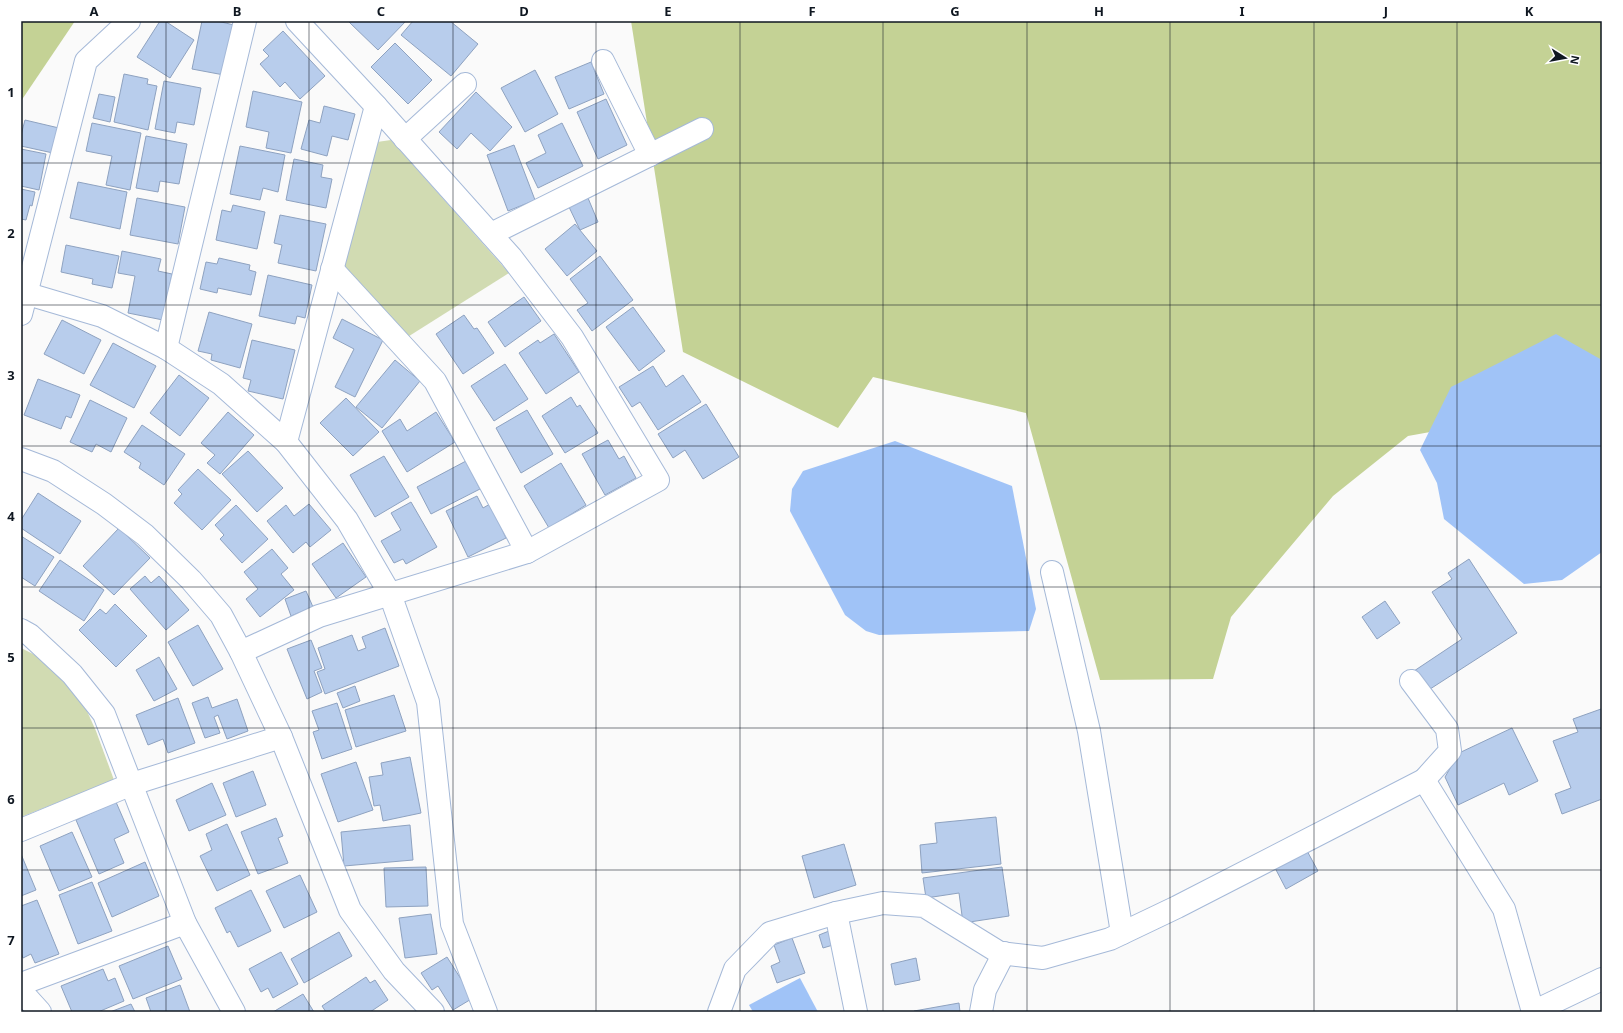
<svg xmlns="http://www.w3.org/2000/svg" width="1623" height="1033" font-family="'Noto Sans',sans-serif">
  <rect width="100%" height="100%" fill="#fafafa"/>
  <!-- green -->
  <g fill="#d1dbb2">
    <path d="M 391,140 L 509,273 L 406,338 L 347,277 L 343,262 L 377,142 Z"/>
    <path d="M 21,648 L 39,657 L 59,675 L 82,700 L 96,731 L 114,780 L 21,817 Z"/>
  </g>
  <!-- forest -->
  <g fill="#c4d295">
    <path d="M 21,21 L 75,21 L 21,101 Z"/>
    <path d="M 631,21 L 1602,21 L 1602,433 L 1563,408 L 1408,436 L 1333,496 L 1231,617 L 1213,679 L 1100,680 L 1026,413 L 873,377 L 838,428 L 683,352 Z"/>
  </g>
  <!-- water -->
  <g fill="#a0c3f7">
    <path d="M 1556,334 L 1602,360 L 1602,552 L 1562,580 L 1524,584 L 1444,519 L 1437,483 L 1420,450 L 1451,387 Z"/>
    <path d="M 895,441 L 1012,486 L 1036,609 L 1029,631 L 879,635 L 866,631 L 845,615 L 790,511 L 792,489 L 803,471 Z"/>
    <path d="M 800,978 L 818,1012 L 753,1012 L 749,1005 Z"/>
  </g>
  <!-- building -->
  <g fill="#b8cdec" stroke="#8ea2c0">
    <path d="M 160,21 L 165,21 L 194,40 L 170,78 L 137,57 Z"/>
    <path d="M 202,21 L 217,21 L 234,25 L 224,75 L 192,69 Z"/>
    <path d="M 351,21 L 406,21 L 378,50 L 349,22 Z"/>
    <path d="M 413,21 L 450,21 L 478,44 L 451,76 L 401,35 Z"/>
    <path d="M 283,31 L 325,76 L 300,99 L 285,82 L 280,87 L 260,64 L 269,56 L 263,50 Z"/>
    <path d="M 395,43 L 432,80 L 408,104 L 371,67 Z"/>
    <path d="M 591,62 L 604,94 L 569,109 L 555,77 Z"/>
    <path d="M 535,70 L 558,114 L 525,132 L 501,88 Z"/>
    <path d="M 124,74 L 148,79 L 147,84 L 157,86 L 148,130 L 114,122 Z"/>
    <path d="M 164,81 L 201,88 L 194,125 L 177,122 L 175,133 L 155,129 Z"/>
    <path d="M 253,91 L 302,102 L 291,153 L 266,148 L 269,132 L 246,127 Z"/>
    <path d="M 476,92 L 512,127 L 490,151 L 471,133 L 457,149 L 439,132 Z"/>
    <path d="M 99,94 L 115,97 L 110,122 L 93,118 Z"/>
    <path d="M 606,99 L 627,145 L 598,159 L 577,112 Z"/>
    <path d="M 324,106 L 355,114 L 348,140 L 332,136 L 327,156 L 301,149 L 309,120 L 320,123 Z"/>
    <path d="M 25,120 L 59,128 L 53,153 L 21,146 L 21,135 Z"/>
    <path d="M 92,123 L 141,133 L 130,190 L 106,185 L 112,156 L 86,151 Z"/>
    <path d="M 562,123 L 583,166 L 538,188 L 526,163 L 546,153 L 538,135 Z"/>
    <path d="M 146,136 L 187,144 L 179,184 L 160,181 L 158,192 L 136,188 Z"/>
    <path d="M 514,145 L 535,200 L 508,211 L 487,155 Z"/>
    <path d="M 240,146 L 285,155 L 278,192 L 263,188 L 260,200 L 230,194 Z"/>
    <path d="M 21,149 L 46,154 L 39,190 L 21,186 Z"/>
    <path d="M 294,159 L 323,165 L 321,177 L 332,179 L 326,208 L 286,200 Z"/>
    <path d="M 78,182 L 127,192 L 120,229 L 70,218 Z"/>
    <path d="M 21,189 L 35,192 L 32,206 L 30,205 L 26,220 L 21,219 Z"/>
    <path d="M 137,198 L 185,207 L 178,244 L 130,235 Z"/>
    <path d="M 588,198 L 598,222 L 580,230 L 569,207 Z"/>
    <path d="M 233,205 L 265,212 L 257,249 L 216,240 L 222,210 L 231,212 Z"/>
    <path d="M 280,215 L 326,224 L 316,271 L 278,263 L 282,245 L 274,243 Z"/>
    <path d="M 575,224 L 597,251 L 567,276 L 545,249 Z"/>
    <path d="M 66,245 L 119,256 L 112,288 L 92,284 L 93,279 L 61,272 Z"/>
    <path d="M 122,251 L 161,259 L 158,271 L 172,274 L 163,320 L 128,313 L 135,276 L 118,273 Z"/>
    <path d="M 600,256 L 633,300 L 592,331 L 577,310 L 588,303 L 570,279 Z"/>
    <path d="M 219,258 L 250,265 L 249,270 L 256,272 L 251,295 L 218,288 L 217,293 L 200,289 L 206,262 L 217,264 Z"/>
    <path d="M 268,275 L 312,285 L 305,318 L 297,316 L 295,324 L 259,316 Z"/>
    <path d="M 524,297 L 541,321 L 505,347 L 488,322 Z"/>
    <path d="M 633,307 L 665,351 L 639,371 L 606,327 Z"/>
    <path d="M 209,312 L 252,324 L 240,368 L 211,360 L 212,354 L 198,351 Z"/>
    <path d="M 464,315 L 474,329 L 477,328 L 494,353 L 463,374 L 436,334 Z"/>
    <path d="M 342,319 L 383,340 L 355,397 L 335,387 L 354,349 L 333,338 Z"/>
    <path d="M 62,320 L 101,340 L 84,374 L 44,354 Z"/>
    <path d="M 554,334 L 579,372 L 546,394 L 519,353 L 538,340 L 540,343 Z"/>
    <path d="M 252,340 L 295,350 L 283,399 L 248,391 L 251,380 L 243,378 Z"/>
    <path d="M 113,343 L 156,366 L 134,408 L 90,385 Z"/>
    <path d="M 395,360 L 420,381 L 382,428 L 356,407 Z"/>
    <path d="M 505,364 L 528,399 L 494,421 L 471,386 Z"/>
    <path d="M 653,366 L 666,387 L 683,375 L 701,402 L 658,430 L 640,402 L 632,407 L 619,387 Z"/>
    <path d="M 179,375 L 209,398 L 180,436 L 150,413 Z"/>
    <path d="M 38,379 L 80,395 L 71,418 L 66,416 L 61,429 L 24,415 Z"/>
    <path d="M 571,397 L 577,407 L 580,405 L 598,433 L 565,453 L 542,416 Z"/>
    <path d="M 346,398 L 379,432 L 353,456 L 320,423 Z"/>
    <path d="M 90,400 L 127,418 L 111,452 L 96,444 L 92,452 L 70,442 Z"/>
    <path d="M 706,404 L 739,457 L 703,479 L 685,450 L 673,458 L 658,434 Z"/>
    <path d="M 527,410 L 553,454 L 521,473 L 496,428 Z"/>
    <path d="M 228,412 L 254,435 L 220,474 L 207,463 L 215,455 L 201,443 Z"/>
    <path d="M 436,412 L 455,442 L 407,472 L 382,431 L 400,419 L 407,431 Z"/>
    <path d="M 142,425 L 185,454 L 164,485 L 139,468 L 141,463 L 124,452 Z"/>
    <path d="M 608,440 L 619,459 L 624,456 L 636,478 L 605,495 L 582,454 Z"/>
    <path d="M 248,451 L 283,488 L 257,512 L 222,474 Z"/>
    <path d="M 384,456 L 409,497 L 375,517 L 350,475 Z"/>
    <path d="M 466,461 L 480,489 L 431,514 L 417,487 Z"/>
    <path d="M 561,463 L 586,505 L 549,528 L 524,486 Z"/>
    <path d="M 198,469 L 231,500 L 202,530 L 174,503 L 182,494 L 178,490 Z"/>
    <path d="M 38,493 L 81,521 L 60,554 L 21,528 L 21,520 Z"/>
    <path d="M 477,496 L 483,508 L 490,504 L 506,538 L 468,557 L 446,511 Z"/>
    <path d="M 411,502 L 437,547 L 406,564 L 403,559 L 394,563 L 381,541 L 401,530 L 391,513 Z"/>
    <path d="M 309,504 L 331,530 L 310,547 L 306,542 L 293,553 L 267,521 L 286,505 L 294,516 Z"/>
    <path d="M 236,505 L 268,539 L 242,563 L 220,539 L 224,535 L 215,525 Z"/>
    <path d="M 119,528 L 150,558 L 114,595 L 83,566 Z"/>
    <path d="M 21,536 L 54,557 L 35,586 L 21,577 Z"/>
    <path d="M 343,543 L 366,577 L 336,598 L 312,564 Z"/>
    <path d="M 272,549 L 288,568 L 281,574 L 294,590 L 260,617 L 246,599 L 258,589 L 244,572 Z"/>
    <path d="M 1469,559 L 1517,633 L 1427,691 L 1414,671 L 1462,639 L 1432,592 L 1452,579 L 1448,573 Z"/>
    <path d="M 60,560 L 104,590 L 84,621 L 39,591 Z"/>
    <path d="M 145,576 L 151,583 L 159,576 L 189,610 L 166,630 L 130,589 Z"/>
    <path d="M 306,591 L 313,607 L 291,616 L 285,599 Z"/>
    <path d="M 1385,601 L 1400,623 L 1377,639 L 1362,617 Z"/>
    <path d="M 115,604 L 147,636 L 116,667 L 79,630 L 100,609 L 106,614 Z"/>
    <path d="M 198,625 L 223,669 L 193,686 L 168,642 Z"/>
    <path d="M 385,628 L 399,666 L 325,694 L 317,672 L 325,669 L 318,648 L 352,635 L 358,651 L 366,648 L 362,637 Z"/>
    <path d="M 311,640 L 322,668 L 314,671 L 322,692 L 307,699 L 287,649 Z"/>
    <path d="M 159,657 L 177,689 L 154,701 L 136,670 Z"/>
    <path d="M 355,686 L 360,701 L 343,708 L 337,693 Z"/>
    <path d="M 394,695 L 406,731 L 356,747 L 345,710 Z"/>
    <path d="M 208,697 L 212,708 L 237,699 L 248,731 L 227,739 L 218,715 L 214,717 L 220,733 L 205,738 L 192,703 Z"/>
    <path d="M 178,698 L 195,743 L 168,753 L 163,739 L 148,745 L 136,715 Z"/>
    <path d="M 337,703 L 352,749 L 322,759 L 313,732 L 319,730 L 312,711 Z"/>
    <path d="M 1601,709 L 1602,713 L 1602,799 L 1562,814 L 1555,794 L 1571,788 L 1553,741 L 1578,732 L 1573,719 Z"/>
    <path d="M 1512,728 L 1538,781 L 1509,795 L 1504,783 L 1458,805 L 1445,777 L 1459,753 Z"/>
    <path d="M 410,757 L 421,813 L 383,821 L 380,805 L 374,806 L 369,777 L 383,775 L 381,763 Z"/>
    <path d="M 356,762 L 373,810 L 338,822 L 321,774 Z"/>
    <path d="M 253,771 L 266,805 L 236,817 L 223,783 Z"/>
    <path d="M 212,783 L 226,815 L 189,831 L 176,800 Z"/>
    <path d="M 116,802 L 129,832 L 114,839 L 124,863 L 99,874 L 76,820 Z"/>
    <path d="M 996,817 L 1001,864 L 922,873 L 920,845 L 937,843 L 935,823 Z"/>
    <path d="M 276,818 L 283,836 L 278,838 L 288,863 L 258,874 L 241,832 Z"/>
    <path d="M 227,824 L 250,875 L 217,891 L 200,856 L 212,850 L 206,834 Z"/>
    <path d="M 410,825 L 413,860 L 344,866 L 341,832 Z"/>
    <path d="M 72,832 L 92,877 L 59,891 L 40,846 Z"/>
    <path d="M 844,844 L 856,885 L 814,898 L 802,856 Z"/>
    <path d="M 1306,849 L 1318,871 L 1286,889 L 1274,866 Z"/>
    <path d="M 21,854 L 36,890 L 21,896 Z"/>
    <path d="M 145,862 L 159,896 L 112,917 L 98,883 Z"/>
    <path d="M 426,867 L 428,906 L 386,907 L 384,868 Z"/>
    <path d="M 1002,867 L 1009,916 L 963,923 L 959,893 L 926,898 L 923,878 Z"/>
    <path d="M 300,875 L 317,912 L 284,928 L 266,891 Z"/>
    <path d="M 92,882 L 112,931 L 78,944 L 59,895 Z"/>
    <path d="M 251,890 L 271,931 L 238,947 L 230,931 L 227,933 L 215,908 Z"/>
    <path d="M 37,900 L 59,954 L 35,963 L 31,954 L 23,958 L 21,952 L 21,906 Z"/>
    <path d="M 431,914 L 437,954 L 405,958 L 399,918 Z"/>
    <path d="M 829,931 L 833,945 L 823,948 L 819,935 Z"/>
    <path d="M 339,932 L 352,956 L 304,983 L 291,959 Z"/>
    <path d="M 792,938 L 805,973 L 777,983 L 771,966 L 780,962 L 774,945 Z"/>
    <path d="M 168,946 L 182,979 L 133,999 L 119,966 Z"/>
    <path d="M 281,952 L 298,984 L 273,998 L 268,988 L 261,992 L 249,969 Z"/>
    <path d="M 447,957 L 473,998 L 453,1010 L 438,986 L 432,990 L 421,973 Z"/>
    <path d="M 916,958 L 920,980 L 895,985 L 891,964 Z"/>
    <path d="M 103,969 L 108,981 L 115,978 L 124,1001 L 98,1012 L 72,1012 L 61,986 Z"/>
    <path d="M 366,977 L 370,983 L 375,980 L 388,1000 L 370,1012 L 326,1012 L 322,1006 Z"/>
    <path d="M 180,985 L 190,1012 L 151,1012 L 146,998 Z"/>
    <path d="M 303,994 L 314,1012 L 273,1012 Z"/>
    <path d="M 959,1003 L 960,1012 L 914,1012 L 914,1011 Z"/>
    <path d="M 131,1004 L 135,1012 L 110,1012 Z"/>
  </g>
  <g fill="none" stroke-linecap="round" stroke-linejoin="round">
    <defs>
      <g id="street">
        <path d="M 297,21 L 376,106"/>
        <path d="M 603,61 L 650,155"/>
        <path d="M 405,139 L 465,84"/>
        <path d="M 491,234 L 702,129"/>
        <path d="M 21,292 L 102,316 L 166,348 L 221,384 L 286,442 L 347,520 L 390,594 L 428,702 L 452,924 L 486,1012"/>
        <path d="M 21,314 L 86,61 L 129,21"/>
        <path d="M 166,348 L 245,21"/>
        <path d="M 286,442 L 376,106 L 511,257 L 572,337 L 658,480 L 527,552"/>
        <path d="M 1052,572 L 1089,731 L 1122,933"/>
        <path d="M 21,630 L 30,635 L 72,674 L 104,714 L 185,923"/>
        <path d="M 241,652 L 319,616 L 527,552 L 435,381 L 332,269"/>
        <path d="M 1411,681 L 1447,729 L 1450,751 L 1424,780"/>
        <path d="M 21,830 L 132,784 L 281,737"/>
        <path d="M 836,913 L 856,1012"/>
        <path d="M 21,984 L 185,923 L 234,1012"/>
        <path d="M 21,991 L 40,1012"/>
        <path d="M 719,1012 L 735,969 L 770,933 L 836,913 L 883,903 L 924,906 L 1000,953 L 1043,958 L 1110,939 L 1177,907 L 1424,780 L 1504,909 L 1533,1012"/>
        <path d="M 981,1012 L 985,990 L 1004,953"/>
        <path d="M 1533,1012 L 1602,979"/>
      </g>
      <path id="secondary" d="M 21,459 L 53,471 L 104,504 L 145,535 L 191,580 L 221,615 L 241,652 L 281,737 L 350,910 L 394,971 L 433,1012"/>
    </defs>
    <!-- street casing -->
    <use href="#street" stroke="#a5b9d8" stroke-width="24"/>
    <!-- secondary casing -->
    <use href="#secondary" stroke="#a5b9d8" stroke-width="24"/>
    <!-- street -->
    <use href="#street" stroke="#fff" stroke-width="22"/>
    <!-- secondary -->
    <use href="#secondary" stroke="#fff" stroke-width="22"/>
  </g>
  <!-- grid -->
  <path fill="none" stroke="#0f1721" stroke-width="1" stroke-opacity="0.55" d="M 166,21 L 166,1012M 309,21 L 309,1012M 453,21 L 453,1012M 596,21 L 596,1012M 740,21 L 740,1012M 883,21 L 883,1012M 1027,21 L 1027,1012M 1170,21 L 1170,1012M 1314,21 L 1314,1012M 1457,21 L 1457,1012M 21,163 L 1602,163M 21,305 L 1602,305M 21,446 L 1602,446M 21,587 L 1602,587M 21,728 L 1602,728M 21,870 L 1602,870"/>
  <!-- border -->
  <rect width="1623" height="1033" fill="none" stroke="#ffffff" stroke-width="44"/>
  <!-- north arrow -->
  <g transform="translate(1565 58) rotate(101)" stroke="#ffffff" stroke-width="3" paint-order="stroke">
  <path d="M0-3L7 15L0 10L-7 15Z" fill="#0f1721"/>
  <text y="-6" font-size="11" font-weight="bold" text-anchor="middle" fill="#0f1721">N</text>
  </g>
  <rect x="22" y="22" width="1579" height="989" fill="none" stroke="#0f1721" stroke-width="1.5"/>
  <g font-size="13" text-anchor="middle" font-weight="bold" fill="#0f1721">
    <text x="94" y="16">A</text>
    <text x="237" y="16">B</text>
    <text x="381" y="16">C</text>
    <text x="524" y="16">D</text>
    <text x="668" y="16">E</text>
    <text x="812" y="16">F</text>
    <text x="955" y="16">G</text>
    <text x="1099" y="16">H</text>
    <text x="1242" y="16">I</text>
    <text x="1386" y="16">J</text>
    <text x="1529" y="16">K</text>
    <text x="11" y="97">1</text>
    <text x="11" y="238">2</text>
    <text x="11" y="380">3</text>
    <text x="11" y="521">4</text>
    <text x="11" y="662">5</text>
    <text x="11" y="804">6</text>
    <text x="11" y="945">7</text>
  </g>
</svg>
